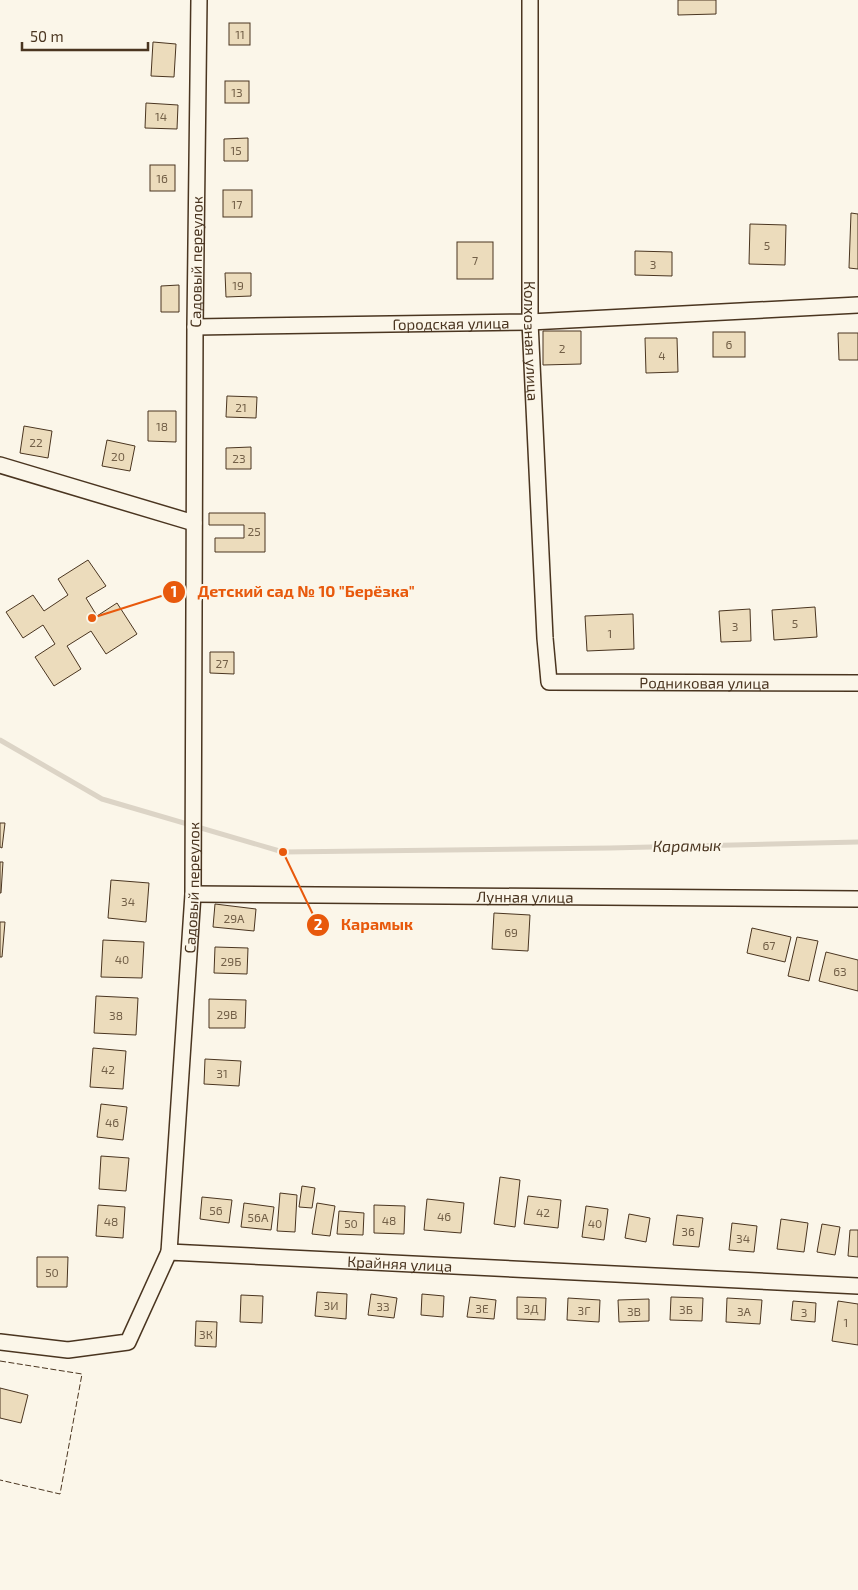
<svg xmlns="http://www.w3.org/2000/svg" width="858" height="1590" font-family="'Exo 2',sans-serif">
  <rect width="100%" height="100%" fill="#fbf6e9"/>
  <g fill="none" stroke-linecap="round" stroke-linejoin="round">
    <!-- stream -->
    <path stroke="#dcd4c6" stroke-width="5" d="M 0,740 L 102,799 L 283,852 L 610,848 L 858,842"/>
  </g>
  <!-- building -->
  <g fill="#ecdcbc" stroke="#4a3520">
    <path d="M 678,0 L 716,0 L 716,14 L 678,15 Z"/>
    <rect x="229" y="23" width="21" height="22"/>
    <path d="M 153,42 L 176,44 L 174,77 L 151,76 Z"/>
    <rect x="225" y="81" width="24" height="22"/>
    <path d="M 146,103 L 178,105 L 177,129 L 145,128 Z"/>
    <path d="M 248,138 L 248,161 L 224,161 L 224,139 Z"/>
    <rect x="150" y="165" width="25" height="26"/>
    <rect x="223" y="190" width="29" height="27"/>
    <path d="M 851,213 L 858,214 L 858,269 L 849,268 Z"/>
    <path d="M 750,224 L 786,225 L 785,265 L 749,264 Z"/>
    <rect x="457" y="242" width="36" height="37"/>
    <path d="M 635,251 L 672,252 L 672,276 L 635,275 Z"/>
    <path d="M 225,273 L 251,273 L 251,296 L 226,297 Z"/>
    <path d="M 179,285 L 179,312 L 161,312 L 161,286 Z"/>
    <path d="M 543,331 L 581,331 L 581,364 L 543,365 Z"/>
    <rect x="713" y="332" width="32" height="25"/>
    <path d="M 838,333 L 858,333 L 858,360 L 839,360 Z"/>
    <path d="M 645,338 L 677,338 L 678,372 L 646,373 Z"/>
    <path d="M 227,396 L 257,397 L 256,418 L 226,417 Z"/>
    <path d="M 148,411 L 176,411 L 176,442 L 148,441 Z"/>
    <path d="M 24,426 L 52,431 L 48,458 L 20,453 Z"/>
    <path d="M 107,440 L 135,446 L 130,471 L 102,466 Z"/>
    <path d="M 251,447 L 251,469 L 226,469 L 226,448 Z"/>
    <path d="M 209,513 L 265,513 L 265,552 L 215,552 L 215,538 L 244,538 L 244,525 L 209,525 Z"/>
    <path d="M 88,560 L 106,586 L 86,598 L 97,616 L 117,603 L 137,634 L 106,654 L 91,631 L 67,646 L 81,669 L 54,686 L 35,657 L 55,644 L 43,625 L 23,638 L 6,612 L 33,595 L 44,611 L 68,595 L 58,579 Z"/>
    <path d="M 815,607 L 817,637 L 774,640 L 772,610 Z"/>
    <path d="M 750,609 L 751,641 L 721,642 L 719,611 Z"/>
    <path d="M 633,614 L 634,649 L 587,651 L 585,616 Z"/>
    <path d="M 210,652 L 234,652 L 234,674 L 210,673 Z"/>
    <path d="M 0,823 L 5,823 L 2,848 L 0,847 Z"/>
    <path d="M 0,862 L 3,862 L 1,893 L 0,893 Z"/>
    <path d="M 111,880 L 149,883 L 146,922 L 108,918 Z"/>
    <path d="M 215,904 L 256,909 L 254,931 L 213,927 Z"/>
    <path d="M 494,913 L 530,915 L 528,951 L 492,949 Z"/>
    <path d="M 0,922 L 5,922 L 2,957 L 0,957 Z"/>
    <path d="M 752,928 L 791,937 L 785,962 L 747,953 Z"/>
    <path d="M 797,937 L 818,941 L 809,981 L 788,976 Z"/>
    <path d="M 103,940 L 144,942 L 142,978 L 101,977 Z"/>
    <path d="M 215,947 L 248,948 L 247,974 L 214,973 Z"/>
    <path d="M 826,952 L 858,960 L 858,991 L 819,981 Z"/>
    <path d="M 96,996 L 138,998 L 136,1035 L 94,1033 Z"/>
    <path d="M 209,999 L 246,1000 L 245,1028 L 209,1028 Z"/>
    <path d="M 93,1048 L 126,1051 L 123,1089 L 90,1087 Z"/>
    <path d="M 205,1059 L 241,1061 L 239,1086 L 204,1084 Z"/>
    <path d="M 101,1104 L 127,1107 L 123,1140 L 97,1137 Z"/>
    <path d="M 101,1156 L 129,1158 L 126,1191 L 99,1189 Z"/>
    <path d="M 500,1177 L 520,1180 L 515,1227 L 494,1224 Z"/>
    <path d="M 302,1186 L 315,1188 L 312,1208 L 299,1207 Z"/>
    <path d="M 280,1193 L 297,1195 L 295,1232 L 277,1231 Z"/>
    <path d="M 528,1196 L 561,1200 L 558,1228 L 524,1224 Z"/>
    <path d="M 202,1197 L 232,1200 L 229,1223 L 200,1219 Z"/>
    <path d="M 427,1199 L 464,1203 L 461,1233 L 424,1230 Z"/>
    <path d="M 244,1203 L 274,1207 L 271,1230 L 241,1227 Z"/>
    <path d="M 317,1203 L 335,1206 L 330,1236 L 312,1234 Z"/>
    <path d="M 98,1205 L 125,1207 L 123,1238 L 96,1236 Z"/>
    <path d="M 374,1205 L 405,1206 L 404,1234 L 374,1233 Z"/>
    <path d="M 586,1206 L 608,1209 L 604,1240 L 582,1237 Z"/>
    <path d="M 339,1211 L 364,1213 L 363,1235 L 337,1234 Z"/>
    <path d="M 629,1214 L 650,1218 L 646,1242 L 625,1238 Z"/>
    <path d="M 677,1215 L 703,1218 L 699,1247 L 673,1245 Z"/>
    <path d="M 781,1219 L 808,1223 L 804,1252 L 777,1249 Z"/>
    <path d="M 732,1223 L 757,1226 L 754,1252 L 729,1250 Z"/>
    <path d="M 822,1224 L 840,1227 L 835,1255 L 817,1252 Z"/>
    <path d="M 850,1230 L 858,1230 L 858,1257 L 848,1256 Z"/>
    <path d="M 37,1257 L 68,1257 L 67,1287 L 37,1287 Z"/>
    <path d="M 317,1292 L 347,1294 L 346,1319 L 315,1316 Z"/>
    <path d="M 371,1294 L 397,1298 L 394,1318 L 368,1315 Z"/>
    <path d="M 422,1294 L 444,1296 L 443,1317 L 421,1315 Z"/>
    <path d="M 241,1295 L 263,1296 L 262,1323 L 240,1322 Z"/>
    <path d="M 470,1297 L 496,1300 L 494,1319 L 467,1317 Z"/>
    <path d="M 517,1297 L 546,1298 L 545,1320 L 517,1319 Z"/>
    <path d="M 671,1297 L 703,1298 L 702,1321 L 670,1320 Z"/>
    <path d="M 568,1298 L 600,1300 L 599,1322 L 567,1320 Z"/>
    <path d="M 727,1298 L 762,1300 L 760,1324 L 726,1322 Z"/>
    <path d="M 649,1299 L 649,1321 L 619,1322 L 618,1300 Z"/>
    <path d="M 793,1301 L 816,1303 L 815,1322 L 791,1320 Z"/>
    <path d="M 838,1301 L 858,1304 L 858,1345 L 832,1341 Z"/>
    <path d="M 196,1321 L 217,1322 L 216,1347 L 195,1346 Z"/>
    <path d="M 0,1388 L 28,1395 L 21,1423 L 0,1418 Z"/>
  </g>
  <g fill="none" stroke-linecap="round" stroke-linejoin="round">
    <defs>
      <g id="minor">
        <path id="s1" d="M 530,0 L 530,322 L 545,638 L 549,682 L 858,683"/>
        <path id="s2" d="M 195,327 L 530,322 L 858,305"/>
        <path d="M 0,465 L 194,523"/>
        <path id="s3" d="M 193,894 L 858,899"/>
        <path id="s4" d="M 169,1252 L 193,894 L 195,327 L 199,0"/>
        <path id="s5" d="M 0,1342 L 68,1350 L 128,1342 L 169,1252 L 858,1286"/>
      </g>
    </defs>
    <!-- minor casing -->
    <use href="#minor" stroke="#4a3520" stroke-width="18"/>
    <!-- minor -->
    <use href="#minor" stroke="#fbf6e9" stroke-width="15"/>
    <!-- fence -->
    <path stroke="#4a3520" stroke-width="1" stroke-dasharray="6 2.5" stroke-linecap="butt" d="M 0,1361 L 82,1374 L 60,1494 L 0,1480"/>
  </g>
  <g text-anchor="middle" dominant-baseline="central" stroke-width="4" stroke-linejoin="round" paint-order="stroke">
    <!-- number labels -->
    <g font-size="12" fill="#725f47">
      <text x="240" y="34">11</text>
      <text x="237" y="92">13</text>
      <text x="161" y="116">14</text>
      <text x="236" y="150">15</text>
      <text x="162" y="178">16</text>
      <text x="237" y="204">17</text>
      <text x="767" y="245">5</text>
      <text x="475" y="260">7</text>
      <text x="653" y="264">3</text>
      <text x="238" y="285">19</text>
      <text x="729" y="344">6</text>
      <text x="562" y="348">2</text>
      <text x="662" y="355">4</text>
      <text x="241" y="407">21</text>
      <text x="162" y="426">18</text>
      <text x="36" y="442">22</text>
      <text x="118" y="456">20</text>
      <text x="239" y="458">23</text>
      <text x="254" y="531">25</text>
      <text x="795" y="623">5</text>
      <text x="735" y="626">3</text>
      <text x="610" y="633">1</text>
      <text x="222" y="663">27</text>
      <text x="128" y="901">34</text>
      <text x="234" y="918">29А</text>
      <text x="511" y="932">69</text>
      <text x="769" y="945">67</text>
      <text x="122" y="959">40</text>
      <text x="231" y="961">29Б</text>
      <text x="840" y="971">63</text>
      <text x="227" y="1014">29В</text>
      <text x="116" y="1015">38</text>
      <text x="108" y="1069">42</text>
      <text x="222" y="1073">31</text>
      <text x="112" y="1122">46</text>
      <text x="216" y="1210">56</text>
      <text x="543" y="1212">42</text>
      <text x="444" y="1216">46</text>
      <text x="258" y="1217">56А</text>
      <text x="389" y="1220">48</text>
      <text x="111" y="1221">48</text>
      <text x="351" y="1223">50</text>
      <text x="595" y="1223">40</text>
      <text x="688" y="1231">36</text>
      <text x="743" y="1238">34</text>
      <text x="52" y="1272">50</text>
      <text x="331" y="1305">3И</text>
      <text x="383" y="1306">3З</text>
      <text x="482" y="1308">3Е</text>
      <text x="531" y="1308">3Д</text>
      <text x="686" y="1309">3Б</text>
      <text x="584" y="1310">3Г</text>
      <text x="634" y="1311">3В</text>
      <text x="744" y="1311">3А</text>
      <text x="804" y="1312">3</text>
      <text x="846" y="1322">1</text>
      <text x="206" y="1334">3К</text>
    </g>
    <!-- street labels -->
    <g font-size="15" fill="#4a3520" stroke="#fbf6e9">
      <text stroke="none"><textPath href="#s4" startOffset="991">Садовый переулок</textPath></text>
      <text stroke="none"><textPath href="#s2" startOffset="256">Городская улица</textPath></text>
      <text stroke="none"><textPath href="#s1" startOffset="341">Колхозная улица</textPath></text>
      <text stroke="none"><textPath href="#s1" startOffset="838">Родниковая улица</textPath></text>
      <text stroke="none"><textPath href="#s4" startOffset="365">Садовый переулок</textPath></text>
      <text stroke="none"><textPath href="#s3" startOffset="332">Лунная улица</textPath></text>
      <text stroke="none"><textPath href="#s5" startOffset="459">Крайняя улица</textPath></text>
    </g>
    <!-- water labels -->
    <g font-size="16" font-style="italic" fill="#4a3520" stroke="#fbf6e9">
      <text transform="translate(687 845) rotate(-1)">Карамык</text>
    </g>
  </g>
  <!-- callouts -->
  <path fill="none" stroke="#e8590c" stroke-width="2" d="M92 618L174 592M283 852L318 925"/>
  <g fill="#e8590c" stroke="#fbf6e9" stroke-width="2">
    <circle cx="92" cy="618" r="5"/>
    <circle cx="283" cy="852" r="5"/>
    <circle cx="174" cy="592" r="12"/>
    <circle cx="318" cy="925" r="12"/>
  </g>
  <g font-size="15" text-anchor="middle" font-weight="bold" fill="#fff">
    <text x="174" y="597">1</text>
    <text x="318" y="930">2</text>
  </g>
  <g font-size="16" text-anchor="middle" font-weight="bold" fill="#e8590c" stroke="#fbf6e9" stroke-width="4" stroke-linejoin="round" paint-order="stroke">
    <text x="306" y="597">Детский сад № 10 "Берёзка"</text>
    <text x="377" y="930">Карамык</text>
  </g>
  <!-- scale -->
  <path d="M22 42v8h126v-8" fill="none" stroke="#4a3520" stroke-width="2.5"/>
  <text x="30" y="42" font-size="15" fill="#4a3520" stroke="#fbf6e9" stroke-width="4" paint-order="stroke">50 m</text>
</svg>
